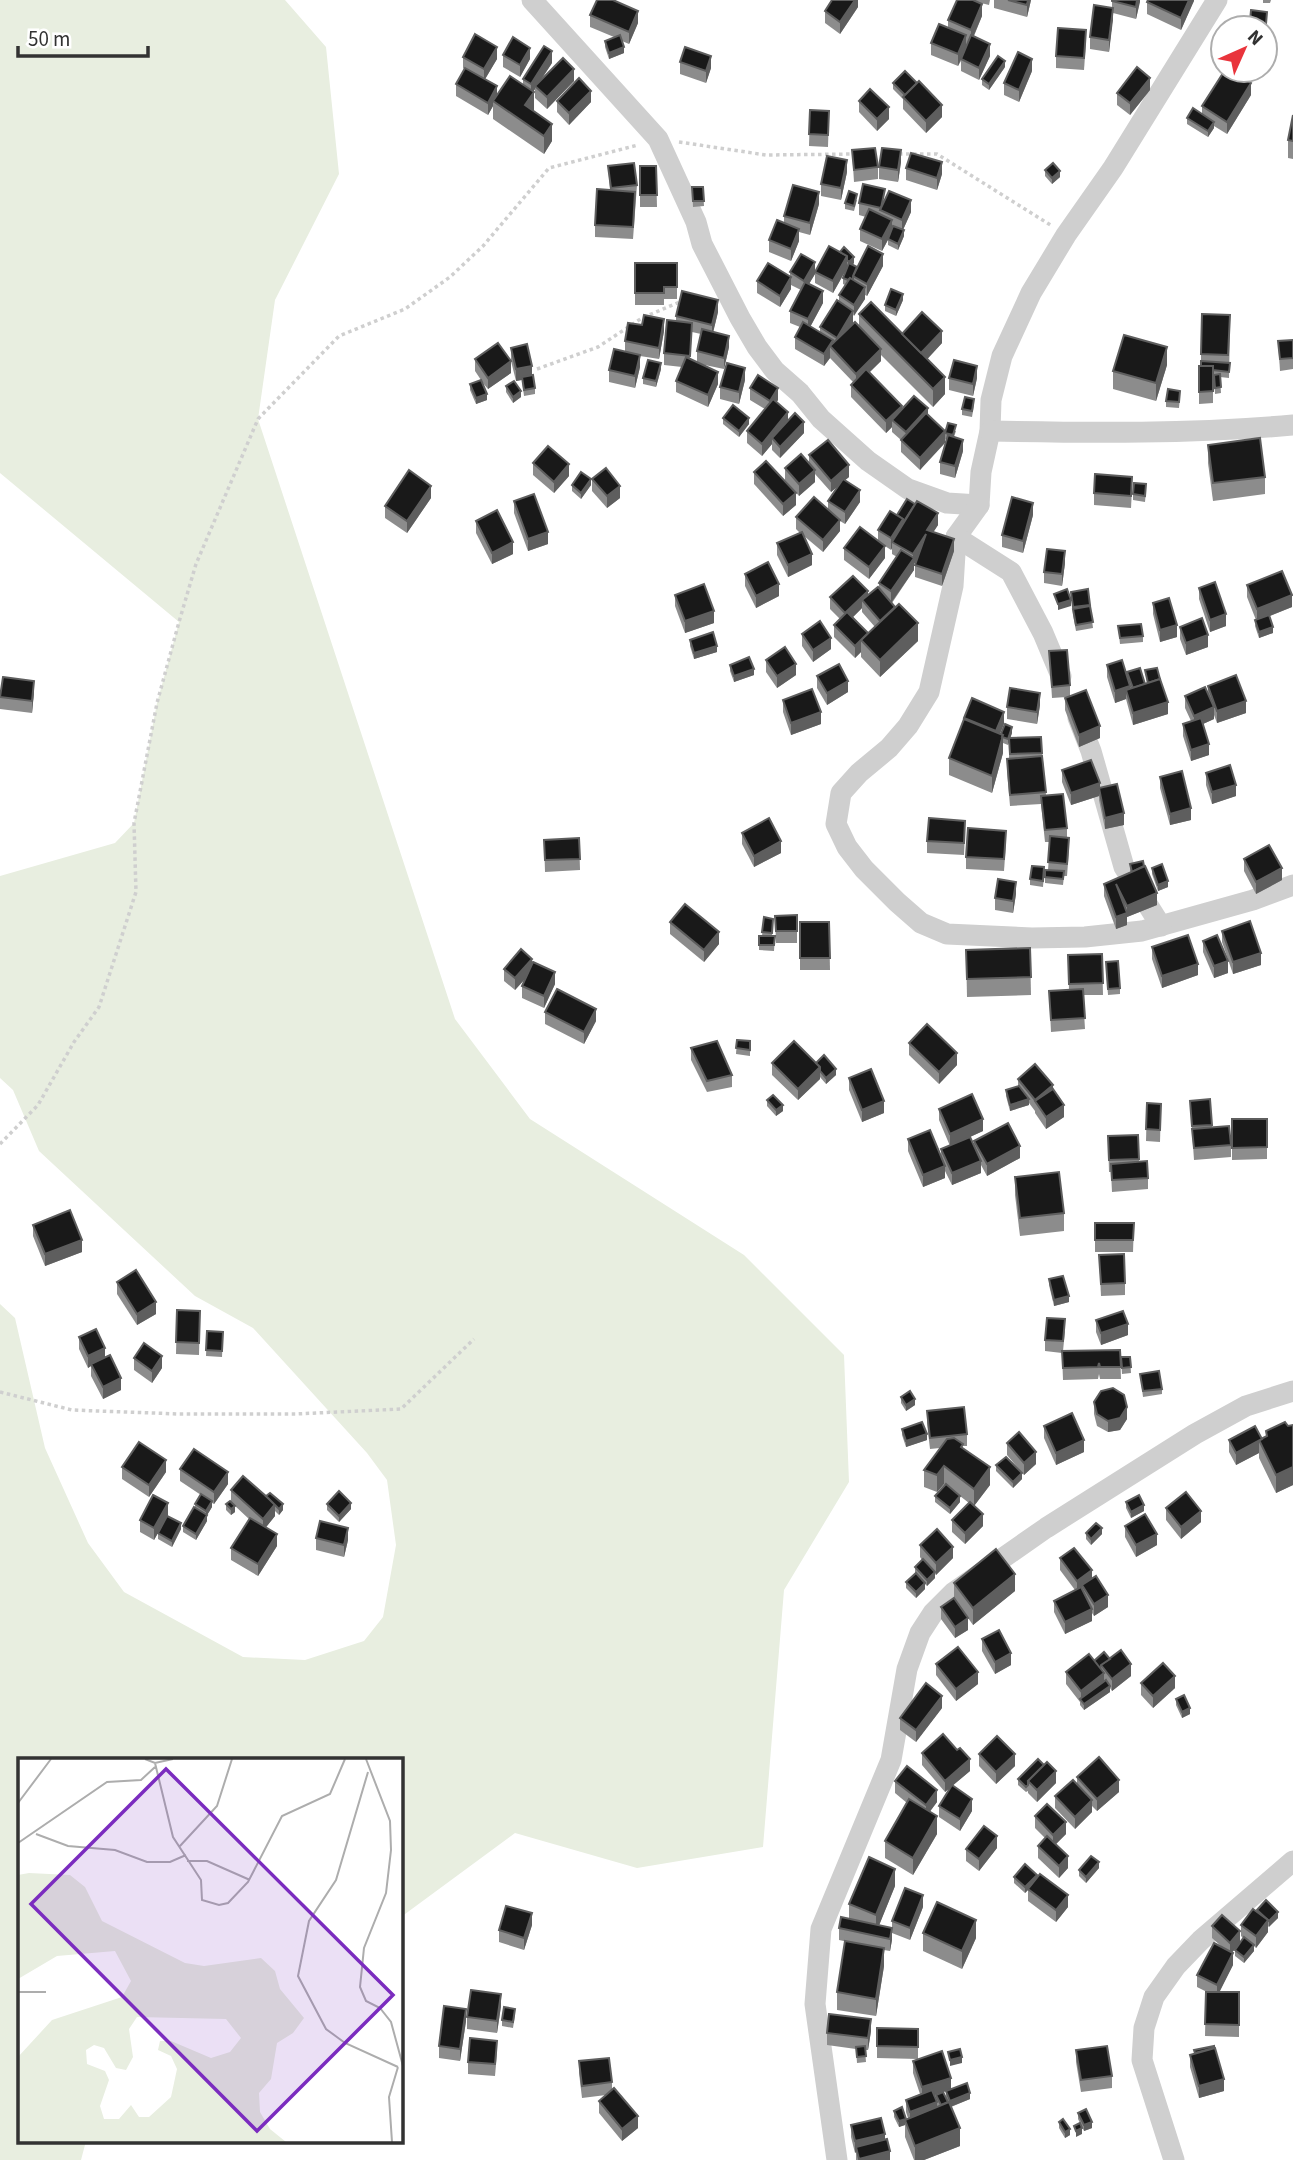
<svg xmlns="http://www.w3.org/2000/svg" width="1293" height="2160" font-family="'Source Sans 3',sans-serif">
  <rect width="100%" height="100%" fill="#fff"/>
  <!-- green -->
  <path fill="#e8eee0" d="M 0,0 L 285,0 L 326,47 L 339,174 L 275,300 L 258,419 L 455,1019 L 530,1119 L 744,1255 L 844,1355 L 849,1482 L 784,1590 L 763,1847 L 637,1868 L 515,1833 L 401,1917 L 401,1759 L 19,1759 L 19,2141 L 86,2141 L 81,2160 L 0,2160 L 0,1304 L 15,1318 L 45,1448 L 88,1543 L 124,1592 L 243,1657 L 305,1660 L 364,1641 L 383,1617 L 396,1545 L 387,1480 L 367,1453 L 253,1328 L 195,1296 L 39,1151 L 13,1090 L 0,1078 L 0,876 L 115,843 L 134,823 L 157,703 L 179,622 L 0,473 Z"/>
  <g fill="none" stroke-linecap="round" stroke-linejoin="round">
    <!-- path -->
    <g stroke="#cfcfcf" stroke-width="3.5" stroke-dasharray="3.5 3.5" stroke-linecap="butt">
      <path d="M 679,142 L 766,155 L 856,154"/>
      <path d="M 899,154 L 937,154 L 1052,226"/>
      <path d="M 537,369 L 598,347 L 642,318 L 682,301"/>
      <path d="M 0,1144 L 38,1105 L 74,1042 L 99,1007 L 136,892 L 134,823 L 157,703 L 179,622 L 196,564 L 258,419 L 339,336 L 405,309 L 450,277 L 483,246 L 549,168 L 638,145"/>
      <path d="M 0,1392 L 72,1410 L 179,1414 L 296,1414 L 401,1409 L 474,1339"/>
    </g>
    <!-- minor -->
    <g stroke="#cfcfcf" stroke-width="21">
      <path d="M 532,0 L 658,139 L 696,222 L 702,244 L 740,318 L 757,347 L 775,371 L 800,393 L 821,419 L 868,461 L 908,489 L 947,503 L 979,505"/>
      <path d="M 1217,0 L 1113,168 L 1066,235 L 1031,293 L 1002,356 L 991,400 L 990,431 L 981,472 L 979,505 L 956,537 L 953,586 L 929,692 L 908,726 L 889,748 L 859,773 L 841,793 L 836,824 L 847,847 L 864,869 L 897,902 L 921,923 L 947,934 L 1032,938 L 1085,937 L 1142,931 L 1253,900 L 1293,885"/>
      <path d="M 990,431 C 1091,433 1192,434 1293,425"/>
      <path d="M 956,537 L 1011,572 L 1043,633 L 1061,676"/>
      <path d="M 1078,718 L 1091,751 L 1124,867 L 1161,926"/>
      <path d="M 837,2160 L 815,2004 L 821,1929 L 891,1760 L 907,1669 L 920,1633 L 933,1613 L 954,1592 L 1046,1528 L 1195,1434 L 1246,1406 L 1293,1391"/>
      <path d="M 1174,2160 L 1142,2060 L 1144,2028 L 1154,1997 L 1176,1966 L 1201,1940 L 1293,1861"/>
    </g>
  </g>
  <!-- wall -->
  <g fill="#8c8c8c" fill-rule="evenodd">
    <path d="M 858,0 L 858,7 L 840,34 L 825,23 L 825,11 Z"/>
    <path d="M 957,0 L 990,0 L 989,5 L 981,3 L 982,16 L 974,36 L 990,56 L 979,80 L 961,71 L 961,61 L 958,66 L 931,55 L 931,43 L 948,28 L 948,20 Z"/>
    <path d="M 994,0 L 1031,0 L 1027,17 L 994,8 Z"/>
    <path d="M 1112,0 L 1140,0 L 1136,19 L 1113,13 L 1109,52 L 1090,49 L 1090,37 L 1112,8 Z"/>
    <path d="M 1194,0 L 1181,30 L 1147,14 L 1147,2 Z"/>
    <path d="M 1263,0 L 1271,0 L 1270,3 L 1263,3 Z"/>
    <path d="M 590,15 L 638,23 L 629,44 L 622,41 L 624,53 L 609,59 L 605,47 L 605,41 L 614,37 L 590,27 Z"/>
    <path d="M 1267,18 L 1266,30 L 1265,28 L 1250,28 L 1250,22 Z"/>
    <path d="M 1086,42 L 1084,70 L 1056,68 L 1056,56 Z"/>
    <path d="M 503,55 L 530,59 L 520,77 L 503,67 Z"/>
    <path d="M 463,57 L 497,59 L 485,79 L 497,95 L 523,84 L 523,79 L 552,63 L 541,80 L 574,81 L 547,109 L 535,98 L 535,89 L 533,92 L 533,111 L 552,141 L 544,154 L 493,119 L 493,106 L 488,115 L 456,96 L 456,84 L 464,69 L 463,68 Z"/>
    <path d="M 680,62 L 711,68 L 706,83 L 680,74 Z"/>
    <path d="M 1005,67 L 989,90 L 982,85 L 982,79 Z"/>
    <path d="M 1032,71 L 1019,102 L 1004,95 L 1004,83 Z"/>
    <path d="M 893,83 L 942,117 L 926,133 L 903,109 L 903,99 L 893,89 Z"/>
    <path d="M 1150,90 L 1130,115 L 1117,105 L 1117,93 Z"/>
    <path d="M 1251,95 L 1227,134 L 1214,126 L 1214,128 L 1208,137 L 1187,124 L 1187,118 L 1202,114 L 1202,106 Z"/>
    <path d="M 557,101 L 591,102 L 569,125 L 557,112 Z"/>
    <path d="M 859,101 L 889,119 L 877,131 L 859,112 Z"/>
    <path d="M 810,110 L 829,111 L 828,147 L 809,146 Z"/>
    <path d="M 1293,115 L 1293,159 L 1288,158 L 1288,140 Z"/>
    <path d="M 852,150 L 878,167 L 878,179 L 854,182 Z"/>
    <path d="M 901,162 L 898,182 L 879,179 L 879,167 Z"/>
    <path d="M 608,166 L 637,185 L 633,239 L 595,237 L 595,225 L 610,190 Z"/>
    <path d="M 640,166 L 656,166 L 657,207 L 640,207 Z"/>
    <path d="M 906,168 L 942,174 L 937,190 L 906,180 Z"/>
    <path d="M 1045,170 L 1060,177 L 1052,184 L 1045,176 Z"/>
    <path d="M 847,172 L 841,200 L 821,196 L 821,184 Z"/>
    <path d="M 692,187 L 703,187 L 704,206 L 693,207 Z"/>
    <path d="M 857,200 L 854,211 L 845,209 L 845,203 Z"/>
    <path d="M 885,200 L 911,212 L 903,230 L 904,236 L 898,250 L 888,245 L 888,240 L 882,251 L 860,241 L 860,229 L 866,217 L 859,215 L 859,203 Z"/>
    <path d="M 819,204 L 810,235 L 799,232 L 799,241 L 791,261 L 769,252 L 769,240 L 784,223 L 784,216 Z"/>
    <path d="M 829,246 L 854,263 L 852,265 L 857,267 L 883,266 L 867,296 L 865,295 L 865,299 L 853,316 L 853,323 L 859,326 L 859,314 L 902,334 L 942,343 L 927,359 L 945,394 L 933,407 L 881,355 L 881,361 L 869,373 L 902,410 L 928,415 L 945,431 L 956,431 L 954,437 L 963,451 L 955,478 L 940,474 L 940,462 L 946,440 L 945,439 L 920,470 L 901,452 L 901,440 L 892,432 L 892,427 L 886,433 L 851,397 L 851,385 L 853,382 L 830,358 L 824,366 L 795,349 L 795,337 L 800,327 L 790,323 L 790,311 L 801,290 L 791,285 L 791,289 L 780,307 L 757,293 L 757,281 L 790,276 L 790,272 L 815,274 L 809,284 L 823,303 L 810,327 L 820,332 L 820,327 L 839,302 L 839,295 L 845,285 L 843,284 L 843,278 L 848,267 L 847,266 L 847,268 L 833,293 L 815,283 L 815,272 Z"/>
    <path d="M 635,263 L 677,263 L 677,299 L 664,299 L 664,305 L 635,305 Z"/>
    <path d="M 903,300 L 896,316 L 885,311 L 885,305 Z"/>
    <path d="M 718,312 L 713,332 L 729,347 L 724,369 L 700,364 L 718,384 L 708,407 L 676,392 L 676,381 L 682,367 L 664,365 L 664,353 L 676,321 L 676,316 ZM 692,332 L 701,334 L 697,351 L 697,362 L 690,359 Z"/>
    <path d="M 1230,327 L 1229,378 L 1220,377 L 1221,393 L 1215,394 L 1214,376 L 1213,376 L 1213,403 L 1199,404 L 1199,366 L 1201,366 L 1201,354 Z"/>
    <path d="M 664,331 L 659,359 L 640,356 L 640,367 L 635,388 L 609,382 L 609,370 L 625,351 L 625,341 Z"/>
    <path d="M 1293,340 L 1293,369 L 1280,371 L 1278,341 Z"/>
    <path d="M 511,348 L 532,375 L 535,388 L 535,394 L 524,396 L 522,380 L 516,381 L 511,361 L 511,373 L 488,389 L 482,382 L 487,400 L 476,404 L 470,390 L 470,384 L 481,380 L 475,371 L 475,359 L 511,361 Z"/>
    <path d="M 1167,365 L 1156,401 L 1113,389 L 1113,371 Z"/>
    <path d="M 661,369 L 656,387 L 643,384 L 643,378 Z"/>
    <path d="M 949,378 L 977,378 L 973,396 L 949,390 Z"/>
    <path d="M 745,380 L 739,404 L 720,399 L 720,387 Z"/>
    <path d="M 506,386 L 521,397 L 513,403 L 506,392 Z"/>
    <path d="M 750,388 L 778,400 L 776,402 L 788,421 L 804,433 L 780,458 L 772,450 L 772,444 L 762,456 L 747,443 L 747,431 L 765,409 L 750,400 Z"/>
    <path d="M 1180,397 L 1179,408 L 1166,407 L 1166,401 Z"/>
    <path d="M 974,405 L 972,417 L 962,415 L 962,409 Z"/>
    <path d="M 723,418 L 749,424 L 739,437 L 723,424 Z"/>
    <path d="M 1208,445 L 1265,477 L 1265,494 L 1213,501 L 1208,463 Z"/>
    <path d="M 809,455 L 849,477 L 845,480 L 860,502 L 845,524 L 840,521 L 840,531 L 823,552 L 804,536 L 812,565 L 788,577 L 777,555 L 777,543 L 800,533 L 796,529 L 796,517 L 828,509 L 828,501 L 838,486 L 831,492 L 815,474 L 815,482 L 799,496 L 785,480 L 785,468 L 809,464 Z"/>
    <path d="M 533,463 L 569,476 L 554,493 L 533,475 Z"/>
    <path d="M 754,472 L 796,505 L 783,516 L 754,484 Z"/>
    <path d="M 592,479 L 620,498 L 607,508 L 592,491 Z"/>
    <path d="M 572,485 L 591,485 L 581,499 L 572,491 Z"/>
    <path d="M 1132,489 L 1131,508 L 1094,505 L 1094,493 Z"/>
    <path d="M 1146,490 L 1145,502 L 1133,500 L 1133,494 Z"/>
    <path d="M 431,498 L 407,533 L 385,518 L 385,506 Z"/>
    <path d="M 514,501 L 548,544 L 528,551 L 514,513 Z"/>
    <path d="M 897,515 L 938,525 L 933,532 L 954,551 L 942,586 L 915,577 L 915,565 L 917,560 L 914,564 L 914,570 L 892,603 L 918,641 L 880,677 L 861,657 L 861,652 L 855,658 L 834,637 L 834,625 L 840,619 L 830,609 L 830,597 L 868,595 L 879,588 L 879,583 L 897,557 L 892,554 L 892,548 L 891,550 L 885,546 L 885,558 L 869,579 L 844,560 L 844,548 L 878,540 L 878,530 ZM 862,608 L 862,612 L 875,627 L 868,633 L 853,617 Z"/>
    <path d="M 1033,515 L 1023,553 L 1002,547 L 1002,535 Z"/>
    <path d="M 476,521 L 513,554 L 492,564 L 476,533 Z"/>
    <path d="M 1065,563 L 1062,586 L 1044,583 L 1044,572 Z"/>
    <path d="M 745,574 L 779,596 L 756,608 L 745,586 Z"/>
    <path d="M 1247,585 L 1292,607 L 1270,616 L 1273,633 L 1259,638 L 1255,626 L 1256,620 L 1247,597 Z"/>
    <path d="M 1199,588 L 1226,626 L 1210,632 L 1199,599 Z"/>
    <path d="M 1088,589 L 1093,628 L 1076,631 L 1073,615 L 1071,592 Z"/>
    <path d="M 675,595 L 714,623 L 685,633 L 675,606 Z"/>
    <path d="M 1153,603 L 1177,637 L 1160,642 L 1153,614 Z"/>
    <path d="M 1118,626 L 1143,636 L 1143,642 L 1120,644 Z"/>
    <path d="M 1180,627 L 1208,647 L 1186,655 L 1180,639 Z"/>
    <path d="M 802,634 L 831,649 L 813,662 L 802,646 Z"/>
    <path d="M 690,640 L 717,652 L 694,659 L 690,646 Z"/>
    <path d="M 1049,651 L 1070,685 L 1070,696 L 1100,738 L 1079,747 L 1065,710 L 1065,698 L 1066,697 L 1052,698 Z"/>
    <path d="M 766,660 L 796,675 L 777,688 L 766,672 Z"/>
    <path d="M 730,665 L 754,675 L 734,682 L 730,671 Z"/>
    <path d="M 1107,665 L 1127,676 L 1127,672 L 1145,684 L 1147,683 L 1145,670 L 1168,714 L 1133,725 L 1126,699 L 1115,703 L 1107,677 Z"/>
    <path d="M 817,676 L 848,692 L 827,705 L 817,688 Z"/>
    <path d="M 1208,686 L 1246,713 L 1217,723 L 1214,715 L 1214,719 L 1203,724 L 1209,755 L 1191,761 L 1183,736 L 1183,724 L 1191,721 L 1185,708 L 1185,696 L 1208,693 Z"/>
    <path d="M 34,692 L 32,713 L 0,709 L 0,697 Z"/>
    <path d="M 783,700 L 821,724 L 791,735 L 783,712 Z"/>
    <path d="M 1040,705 L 1037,724 L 1007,719 L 1007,707 Z"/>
    <path d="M 1004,724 L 1000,734 L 1012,733 L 1010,738 L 1041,737 L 1046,795 L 1067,828 L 1067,838 L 1069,850 L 1067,876 L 1064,876 L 1063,885 L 1045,883 L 1045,877 L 1048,870 L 1050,842 L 1045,842 L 1041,804 L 1010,806 L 1007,771 L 1007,759 L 1009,759 L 1009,741 L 1008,745 L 1003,743 L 1003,753 L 992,793 L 949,775 L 949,758 Z"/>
    <path d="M 1062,770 L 1100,788 L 1124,825 L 1105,829 L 1099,800 L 1099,796 L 1071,805 L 1062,782 Z"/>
    <path d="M 1206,773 L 1236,796 L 1212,804 L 1206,785 Z"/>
    <path d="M 1160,777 L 1191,820 L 1170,825 L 1160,788 Z"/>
    <path d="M 965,832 L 964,855 L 927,853 L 927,841 Z"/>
    <path d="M 742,833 L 781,853 L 754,867 L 742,844 Z"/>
    <path d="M 579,838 L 580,870 L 545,872 L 544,840 Z"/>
    <path d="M 1006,843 L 1004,871 L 966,869 L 966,857 Z"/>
    <path d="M 1244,859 L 1282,880 L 1256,894 L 1244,871 Z"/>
    <path d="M 1130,864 L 1157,905 L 1127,917 L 1127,925 L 1116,929 L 1104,896 L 1104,884 L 1130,872 Z"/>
    <path d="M 1152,868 L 1168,887 L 1158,891 L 1152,874 Z"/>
    <path d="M 1044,873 L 1043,887 L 1030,885 L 1030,879 Z"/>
    <path d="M 1016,894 L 1013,913 L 995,910 L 995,898 Z"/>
    <path d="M 797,915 L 797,943 L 776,943 L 775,916 Z"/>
    <path d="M 764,917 L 773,925 L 772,936 L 775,936 L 774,951 L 759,950 L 759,936 L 762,936 Z"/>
    <path d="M 670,922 L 719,944 L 704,962 L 670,934 Z"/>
    <path d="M 800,922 L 829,922 L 830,970 L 800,970 Z"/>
    <path d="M 1222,931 L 1261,965 L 1233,974 L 1222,942 Z"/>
    <path d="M 1203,941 L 1228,973 L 1214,978 L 1203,952 Z"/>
    <path d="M 1152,947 L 1198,975 L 1162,988 L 1152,959 Z"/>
    <path d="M 1030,948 L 1031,995 L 967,997 L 966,950 Z"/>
    <path d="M 1102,954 L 1103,995 L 1083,995 L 1085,1029 L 1051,1032 L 1049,991 L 1069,990 L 1068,955 Z"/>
    <path d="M 532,964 L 555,984 L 544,1008 L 522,998 L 522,986 L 526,978 L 515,990 L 504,981 L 504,969 Z"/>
    <path d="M 1106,968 L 1120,988 L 1120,994 L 1108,995 Z"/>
    <path d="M 545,1012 L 596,1021 L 584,1044 L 545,1024 Z"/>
    <path d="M 737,1040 L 750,1041 L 750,1056 L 736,1054 Z"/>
    <path d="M 909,1043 L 957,1065 L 939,1084 L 909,1055 Z"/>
    <path d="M 691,1048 L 732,1075 L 732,1087 L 707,1092 L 691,1060 Z"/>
    <path d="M 772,1063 L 816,1063 L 836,1075 L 826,1084 L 820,1077 L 820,1079 L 798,1100 L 772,1075 Z"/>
    <path d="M 849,1078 L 884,1113 L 862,1122 L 849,1090 Z"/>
    <path d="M 1018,1079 L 1053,1089 L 1064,1117 L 1046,1129 L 1035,1113 L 1035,1111 L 1029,1103 L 1029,1105 L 1010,1111 L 1006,1096 L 1006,1090 L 1018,1086 Z"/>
    <path d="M 1210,1099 L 1212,1127 L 1231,1145 L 1231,1157 L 1194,1160 L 1190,1101 Z"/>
    <path d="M 767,1100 L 783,1111 L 776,1116 L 767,1106 Z"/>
    <path d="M 1147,1103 L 1161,1104 L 1160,1142 L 1146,1141 Z"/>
    <path d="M 939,1109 L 983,1131 L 970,1137 L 974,1145 L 974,1141 L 1020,1158 L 987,1176 L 981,1165 L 981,1173 L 952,1185 L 945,1171 L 945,1178 L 923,1187 L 908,1151 L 908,1139 L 941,1156 L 941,1149 L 950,1146 L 939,1120 Z"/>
    <path d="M 1232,1119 L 1267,1119 L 1267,1159 L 1232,1160 Z"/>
    <path d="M 1138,1135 L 1139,1162 L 1148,1178 L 1148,1189 L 1112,1192 L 1111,1172 L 1109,1172 L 1108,1136 Z"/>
    <path d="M 1015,1177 L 1064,1213 L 1064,1231 L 1020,1236 L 1015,1195 Z"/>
    <path d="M 1095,1223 L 1134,1223 L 1133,1252 L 1095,1252 Z"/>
    <path d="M 33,1225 L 82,1252 L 45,1266 L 33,1236 Z"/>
    <path d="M 1099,1255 L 1125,1283 L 1125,1295 L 1101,1296 Z"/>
    <path d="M 1049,1279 L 1069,1302 L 1054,1306 L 1049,1285 Z"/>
    <path d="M 117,1282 L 156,1314 L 137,1325 L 117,1294 Z"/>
    <path d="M 177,1310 L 200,1311 L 199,1355 L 176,1354 Z"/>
    <path d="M 1096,1320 L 1128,1335 L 1101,1345 L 1096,1332 Z"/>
    <path d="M 207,1331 L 223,1332 L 222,1357 L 206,1356 Z"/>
    <path d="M 1065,1331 L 1063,1351 L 1120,1350 L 1121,1379 L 1100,1379 L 1099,1374 L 1098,1379 L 1063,1380 L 1062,1353 L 1045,1351 L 1045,1340 Z"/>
    <path d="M 79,1337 L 105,1358 L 121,1390 L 103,1399 L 91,1376 L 91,1366 L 88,1368 L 79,1349 Z"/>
    <path d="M 1121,1357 L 1130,1357 L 1131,1373 L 1122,1374 Z"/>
    <path d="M 134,1358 L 162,1368 L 152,1383 L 134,1370 Z"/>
    <path d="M 1140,1374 L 1162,1389 L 1162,1394 L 1143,1397 Z"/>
    <path d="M 901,1397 L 915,1405 L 906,1411 L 901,1403 Z"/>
    <path d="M 1094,1402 L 1127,1419 L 1120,1430 L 1108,1432 L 1097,1426 L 1094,1414 Z"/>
    <path d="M 927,1411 L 967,1434 L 967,1446 L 963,1446 L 963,1448 L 990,1485 L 974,1506 L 983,1526 L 965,1544 L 952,1532 L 952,1520 L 969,1503 L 960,1496 L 960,1502 L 950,1514 L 935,1502 L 935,1496 L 945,1484 L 944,1484 L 937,1492 L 924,1487 L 924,1470 L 940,1448 L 930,1449 L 927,1423 Z"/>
    <path d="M 1293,1425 L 1293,1485 L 1276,1493 L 1259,1458 L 1259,1453 L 1236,1465 L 1229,1452 L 1229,1440 L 1262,1439 L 1266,1437 L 1266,1431 Z"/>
    <path d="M 1044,1426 L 1084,1452 L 1056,1465 L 1044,1438 Z"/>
    <path d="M 902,1429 L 927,1440 L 906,1447 L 902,1435 Z"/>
    <path d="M 1007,1443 L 1036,1464 L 1024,1475 L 1007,1455 Z"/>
    <path d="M 996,1465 L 1022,1479 L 1013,1488 L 996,1471 Z"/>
    <path d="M 122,1467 L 166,1472 L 149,1497 L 122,1479 Z"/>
    <path d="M 180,1469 L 228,1484 L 214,1504 L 212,1503 L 212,1507 L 207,1515 L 207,1521 L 196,1540 L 183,1532 L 183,1526 L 195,1508 L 195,1504 L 201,1495 L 180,1481 Z"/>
    <path d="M 243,1476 L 283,1510 L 279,1515 L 275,1511 L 275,1516 L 266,1527 L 277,1546 L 258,1576 L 231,1560 L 231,1548 L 249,1519 L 234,1505 L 235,1512 L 231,1515 L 226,1510 L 226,1504 L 231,1502 L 231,1490 Z"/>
    <path d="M 1126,1502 L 1144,1511 L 1131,1518 L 1126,1508 Z"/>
    <path d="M 327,1504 L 351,1509 L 339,1522 L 327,1510 Z"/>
    <path d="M 1166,1508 L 1201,1522 L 1181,1539 L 1166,1520 Z"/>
    <path d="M 168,1515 L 154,1540 L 140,1532 L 140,1520 Z"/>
    <path d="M 1125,1526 L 1157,1545 L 1136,1557 L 1125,1537 Z"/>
    <path d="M 181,1529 L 172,1547 L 158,1539 L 158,1533 Z"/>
    <path d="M 1086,1533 L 1102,1534 L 1091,1545 L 1086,1539 Z"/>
    <path d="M 316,1538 L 348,1540 L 344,1557 L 316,1550 Z"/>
    <path d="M 920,1545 L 953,1558 L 936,1575 L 935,1574 L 935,1578 L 927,1586 L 925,1584 L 925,1589 L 916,1598 L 906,1588 L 906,1582 L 915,1573 L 915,1567 L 922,1560 L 920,1557 Z"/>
    <path d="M 1060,1558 L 1092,1579 L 1108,1607 L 1094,1616 L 1092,1613 L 1092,1621 L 1065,1634 L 1054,1612 L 1054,1601 L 1075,1590 L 1060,1570 Z"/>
    <path d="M 954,1583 L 1015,1591 L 973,1625 L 968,1618 L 968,1630 L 955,1638 L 941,1619 L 941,1607 L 954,1599 Z"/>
    <path d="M 982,1639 L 1011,1665 L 995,1674 L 982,1651 Z"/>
    <path d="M 1110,1659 L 1131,1676 L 1112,1691 L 1110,1688 L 1110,1692 L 1084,1710 L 1080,1705 L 1080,1702 L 1066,1684 L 1066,1672 L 1094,1661 Z"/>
    <path d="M 936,1664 L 978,1684 L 956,1701 L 936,1675 Z"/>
    <path d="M 1141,1683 L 1175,1688 L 1153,1708 L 1141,1695 Z"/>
    <path d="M 1176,1699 L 1190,1714 L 1182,1718 L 1176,1705 Z"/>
    <path d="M 942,1708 L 916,1742 L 900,1730 L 900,1718 Z"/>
    <path d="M 922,1753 L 970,1771 L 952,1786 L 972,1811 L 960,1831 L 939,1817 L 939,1806 L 950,1788 L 945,1792 L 922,1765 Z"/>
    <path d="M 979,1754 L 1015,1766 L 996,1784 L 979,1766 Z"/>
    <path d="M 1077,1777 L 1119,1792 L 1097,1811 L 1092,1806 L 1092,1812 L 1075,1829 L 1055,1808 L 1055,1796 L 1077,1784 Z"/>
    <path d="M 1018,1779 L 1056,1783 L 1037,1802 L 1028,1793 L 1028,1791 L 1026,1792 L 1018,1785 Z"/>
    <path d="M 895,1781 L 937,1802 L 930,1811 L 937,1834 L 913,1875 L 885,1858 L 885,1841 L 907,1803 L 895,1793 Z"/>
    <path d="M 1035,1816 L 1066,1834 L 1056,1844 L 1068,1868 L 1059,1878 L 1038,1858 L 1038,1846 L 1045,1838 L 1035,1828 Z"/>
    <path d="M 997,1848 L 979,1871 L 966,1861 L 966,1849 Z"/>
    <path d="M 1099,1868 L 1086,1883 L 1079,1876 L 1079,1870 Z"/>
    <path d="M 1014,1877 L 1068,1907 L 1056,1922 L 1028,1901 L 1028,1890 L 1025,1893 L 1014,1883 Z"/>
    <path d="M 895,1886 L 879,1925 L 892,1940 L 890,1951 L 884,1950 L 884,1966 L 876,2016 L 837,2010 L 837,1992 L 853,1943 L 839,1940 L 839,1928 L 849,1918 L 849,1904 Z"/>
    <path d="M 923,1907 L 910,1940 L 892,1933 L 892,1921 Z"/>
    <path d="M 1257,1910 L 1278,1918 L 1268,1927 L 1268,1932 L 1256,1948 L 1254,1946 L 1254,1951 L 1244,1963 L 1235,1956 L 1235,1949 L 1232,1952 L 1233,1965 L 1219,1992 L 1239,1992 L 1239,2037 L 1205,2036 L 1206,1992 L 1207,1992 L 1197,1987 L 1197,1975 L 1222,1947 L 1212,1938 L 1212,1926 L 1240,1942 L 1243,1938 L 1241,1936 L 1241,1925 L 1257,1911 Z"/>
    <path d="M 532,1925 L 524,1950 L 499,1942 L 499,1930 Z"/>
    <path d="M 923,1933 L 976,1938 L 962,1969 L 923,1951 Z"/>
    <path d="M 501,2006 L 497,2033 L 467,2029 L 467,2017 Z"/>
    <path d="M 515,2015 L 513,2028 L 502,2026 L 502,2020 Z"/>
    <path d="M 466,2021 L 460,2061 L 439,2058 L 439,2046 Z"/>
    <path d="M 877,2028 L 918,2029 L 918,2059 L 877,2058 Z"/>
    <path d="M 871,2031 L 868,2050 L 865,2050 L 866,2062 L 857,2063 L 856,2049 L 827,2045 L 827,2033 Z"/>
    <path d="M 1214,2048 L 1224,2091 L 1199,2098 L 1190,2067 L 1190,2055 L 1194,2054 L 1194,2050 Z"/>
    <path d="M 1076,2050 L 1112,2076 L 1112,2088 L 1081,2092 L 1076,2062 Z"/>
    <path d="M 497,2053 L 495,2076 L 468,2074 L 468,2062 Z"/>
    <path d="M 579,2061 L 612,2082 L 612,2089 L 638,2128 L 622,2141 L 599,2113 L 599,2101 L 606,2095 L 582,2098 L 579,2073 Z"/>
    <path d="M 913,2061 L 951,2089 L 970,2099 L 951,2107 L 960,2146 L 924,2160 L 914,2160 L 905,2137 L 905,2125 L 899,2127 L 894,2117 L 894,2111 L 906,2119 L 908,2118 L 906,2112 L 906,2100 L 920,2094 L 913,2073 ZM 951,2090 L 946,2091 L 946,2097 L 948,2102 L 936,2095 L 936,2101 L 934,2095 Z"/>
    <path d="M 1078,2113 L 1092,2128 L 1084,2131 L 1078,2119 Z"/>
    <path d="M 1059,2122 L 1070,2135 L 1065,2138 L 1059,2128 Z"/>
    <path d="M 851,2125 L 885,2139 L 890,2160 L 856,2160 L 856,2152 L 855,2153 L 851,2137 Z"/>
  </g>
  <!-- shaded-wall -->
  <g fill="#5e5e5e">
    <path d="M 855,0 L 858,0 L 858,7 L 840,34 L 840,22 Z"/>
    <path d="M 1028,0 L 1031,0 L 1027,17 L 1027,5 Z"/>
    <path d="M 1137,0 L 1140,0 L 1140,2 L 1136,19 L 1136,7 Z"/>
    <path d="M 1189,0 L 1194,0 L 1194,1 L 1181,30 L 1181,18 Z"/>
    <path d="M 982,4 L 982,16 L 971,42 L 971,30 Z"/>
    <path d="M 1113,8 L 1113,20 L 1109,52 L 1109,40 Z"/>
    <path d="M 638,11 L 638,23 L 629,44 L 629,32 Z"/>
    <path d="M 966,35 L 966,47 L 958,66 L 958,54 Z"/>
    <path d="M 990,44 L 990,56 L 979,80 L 979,68 Z"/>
    <path d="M 497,47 L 497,59 L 484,81 L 484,69 Z"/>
    <path d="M 624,47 L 624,53 L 609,59 L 609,53 Z"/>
    <path d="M 530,48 L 530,59 L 520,77 L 520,65 Z"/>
    <path d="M 552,51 L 552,63 L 536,87 L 535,86 L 535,89 L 531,96 L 531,84 Z"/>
    <path d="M 711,56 L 711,68 L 706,83 L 706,71 Z"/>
    <path d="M 1032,59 L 1032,71 L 1019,102 L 1019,90 Z"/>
    <path d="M 1005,61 L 1005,67 L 989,90 L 989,84 Z"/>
    <path d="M 574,69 L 574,81 L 547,109 L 547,97 Z"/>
    <path d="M 1150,78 L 1150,90 L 1130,115 L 1130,103 Z"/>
    <path d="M 1251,83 L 1251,95 L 1227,134 L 1227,122 Z"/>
    <path d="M 497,86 L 497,98 L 493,101 L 493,106 L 488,115 L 488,103 Z"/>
    <path d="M 591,91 L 591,102 L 569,125 L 569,113 Z"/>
    <path d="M 534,92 L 534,110 L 525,123 L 525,105 Z"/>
    <path d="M 942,105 L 942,117 L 926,133 L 926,121 Z"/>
    <path d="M 889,107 L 889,119 L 877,131 L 877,119 Z"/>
    <path d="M 1214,122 L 1214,128 L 1208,137 L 1208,131 Z"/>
    <path d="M 552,124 L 552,141 L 544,154 L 544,136 Z"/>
    <path d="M 901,150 L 901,162 L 898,182 L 898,170 Z"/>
    <path d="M 847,160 L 847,172 L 841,200 L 841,188 Z"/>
    <path d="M 942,162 L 942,174 L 937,190 L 937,178 Z"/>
    <path d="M 1060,171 L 1060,177 L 1052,184 L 1052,178 Z"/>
    <path d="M 819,192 L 819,204 L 810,235 L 810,223 Z"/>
    <path d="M 911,200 L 911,212 L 902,232 L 902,220 Z"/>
    <path d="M 892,220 L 892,232 L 882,251 L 882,239 Z"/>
    <path d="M 799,229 L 799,241 L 791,261 L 791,249 Z"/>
    <path d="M 904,230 L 904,236 L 898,250 L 898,244 Z"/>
    <path d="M 883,254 L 883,266 L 867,296 L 867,284 Z"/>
    <path d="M 847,256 L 847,268 L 833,293 L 833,281 Z"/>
    <path d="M 854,257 L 854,263 L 849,268 L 849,262 Z"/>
    <path d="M 815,262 L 815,274 L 804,292 L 804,281 Z"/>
    <path d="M 791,277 L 791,289 L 780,307 L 780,296 Z"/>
    <path d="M 865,287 L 865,299 L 854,316 L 854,305 Z"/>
    <path d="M 823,291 L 823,303 L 808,331 L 808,319 Z"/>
    <path d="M 903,294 L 903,300 L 896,316 L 896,310 Z"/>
    <path d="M 718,300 L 718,312 L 712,337 L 712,325 Z"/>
    <path d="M 853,311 L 853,323 L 837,349 L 837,338 Z"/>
    <path d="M 664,319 L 664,331 L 659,359 L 659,348 Z"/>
    <path d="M 942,331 L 942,343 L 921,366 L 921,354 Z"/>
    <path d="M 729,336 L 729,347 L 724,369 L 724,358 Z"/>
    <path d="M 833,340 L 833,350 L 830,346 L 830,358 L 824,366 L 824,354 Z"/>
    <path d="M 1167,347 L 1167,365 L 1156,401 L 1156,383 Z"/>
    <path d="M 881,349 L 881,361 L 856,385 L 856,374 Z"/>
    <path d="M 640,355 L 640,367 L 635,388 L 635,376 Z"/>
    <path d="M 511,361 L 511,373 L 488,389 L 488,378 Z"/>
    <path d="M 661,363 L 661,369 L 656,387 L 656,381 Z"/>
    <path d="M 532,366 L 532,378 L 516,381 L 516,369 Z"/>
    <path d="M 977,366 L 977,378 L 973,396 L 973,384 Z"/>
    <path d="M 745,368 L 745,380 L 739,404 L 739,392 Z"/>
    <path d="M 718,372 L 718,384 L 708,407 L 708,395 Z"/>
    <path d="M 945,377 L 945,394 L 933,407 L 933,389 Z"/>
    <path d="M 778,388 L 778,400 L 770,412 L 770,401 Z"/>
    <path d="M 521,391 L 521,397 L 513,403 L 513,397 Z"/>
    <path d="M 487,394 L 487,400 L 476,404 L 476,398 Z"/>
    <path d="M 902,406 L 902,418 L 892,420 L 892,427 L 886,433 L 886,421 Z"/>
    <path d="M 928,408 L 928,420 L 906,444 L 906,432 Z"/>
    <path d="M 788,412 L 788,424 L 772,438 L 772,444 L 762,456 L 762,444 Z"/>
    <path d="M 749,418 L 749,424 L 739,437 L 739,431 Z"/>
    <path d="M 804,422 L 804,433 L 780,458 L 780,447 Z"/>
    <path d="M 945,431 L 945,443 L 920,470 L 920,458 Z"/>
    <path d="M 963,440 L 963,451 L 955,478 L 955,466 Z"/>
    <path d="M 569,464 L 569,476 L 554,493 L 554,482 Z"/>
    <path d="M 849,465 L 849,477 L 831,492 L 831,481 Z"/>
    <path d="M 815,470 L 815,482 L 799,496 L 799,484 Z"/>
    <path d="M 591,479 L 591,485 L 581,499 L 581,493 Z"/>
    <path d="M 431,486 L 431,498 L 407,533 L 407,521 Z"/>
    <path d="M 620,486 L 620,498 L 607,508 L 607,496 Z"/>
    <path d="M 860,490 L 860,502 L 845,524 L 845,512 Z"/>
    <path d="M 796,493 L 796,505 L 783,516 L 783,504 Z"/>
    <path d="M 1033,503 L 1033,515 L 1023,553 L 1023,541 Z"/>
    <path d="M 938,513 L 938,525 L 927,542 L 927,530 Z"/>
    <path d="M 903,519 L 903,531 L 892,542 L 892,548 L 891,550 L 891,538 Z"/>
    <path d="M 840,520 L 840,531 L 823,552 L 823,540 Z"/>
    <path d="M 548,532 L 548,544 L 528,551 L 528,539 Z"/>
    <path d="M 926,534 L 926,546 L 914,564 L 914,570 L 891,603 L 891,591 L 913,560 L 913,554 Z"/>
    <path d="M 954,539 L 954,551 L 942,586 L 942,574 Z"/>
    <path d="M 513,542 L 513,554 L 492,564 L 492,553 Z"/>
    <path d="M 885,546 L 885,558 L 869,579 L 869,567 Z"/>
    <path d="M 1065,551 L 1065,563 L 1062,586 L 1062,574 Z"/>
    <path d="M 812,554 L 812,565 L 788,577 L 788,565 Z"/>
    <path d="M 779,584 L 779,596 L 756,608 L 756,596 Z"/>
    <path d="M 868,591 L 868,603 L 862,600 L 862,608 L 845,625 L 845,613 Z"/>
    <path d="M 1292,595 L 1292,607 L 1257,621 L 1257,609 Z"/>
    <path d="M 1071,600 L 1071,606 L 1058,610 L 1058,604 Z"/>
    <path d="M 714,611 L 714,623 L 685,633 L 685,621 Z"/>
    <path d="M 1226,614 L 1226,626 L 1210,632 L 1210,620 Z"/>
    <path d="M 918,623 L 918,641 L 880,677 L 880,660 Z"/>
    <path d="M 1177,625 L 1177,637 L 1160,642 L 1160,630 Z"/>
    <path d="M 1273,627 L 1273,633 L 1259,638 L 1259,632 Z"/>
    <path d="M 1208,635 L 1208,647 L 1186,655 L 1186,643 Z"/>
    <path d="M 831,638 L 831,649 L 813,662 L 813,650 Z"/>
    <path d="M 861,640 L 861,652 L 855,658 L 855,646 Z"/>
    <path d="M 717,646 L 717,652 L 694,659 L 694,653 Z"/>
    <path d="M 796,664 L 796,675 L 777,688 L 777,676 Z"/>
    <path d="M 754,669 L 754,675 L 734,682 L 734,676 Z"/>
    <path d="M 34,681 L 34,692 L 32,713 L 32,701 Z"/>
    <path d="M 848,681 L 848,692 L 827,705 L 827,693 Z"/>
    <path d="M 1130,686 L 1130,698 L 1126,690 L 1126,699 L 1115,703 L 1115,691 Z"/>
    <path d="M 1040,693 L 1040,705 L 1037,724 L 1037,712 Z"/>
    <path d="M 1246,701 L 1246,713 L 1217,723 L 1217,711 Z"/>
    <path d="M 1168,702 L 1168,714 L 1133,725 L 1133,713 Z"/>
    <path d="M 1214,707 L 1214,719 L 1194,728 L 1194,716 Z"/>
    <path d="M 821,712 L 821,724 L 791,735 L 791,723 Z"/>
    <path d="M 1004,712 L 1004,724 L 996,743 L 996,731 Z"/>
    <path d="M 1100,726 L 1100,738 L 1079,747 L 1079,735 Z"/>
    <path d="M 1012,727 L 1012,733 L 1008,745 L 1008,739 Z"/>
    <path d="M 1003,735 L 1003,753 L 992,793 L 992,776 Z"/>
    <path d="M 1209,744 L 1209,755 L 1191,761 L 1191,750 Z"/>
    <path d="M 1100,783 L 1100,793 L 1099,788 L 1099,796 L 1071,805 L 1071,793 Z"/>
    <path d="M 1236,785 L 1236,796 L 1212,804 L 1212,792 Z"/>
    <path d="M 1191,808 L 1191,820 L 1170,825 L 1170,814 Z"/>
    <path d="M 1124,813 L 1124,825 L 1105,829 L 1105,818 Z"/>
    <path d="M 781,841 L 781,853 L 754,867 L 754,856 Z"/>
    <path d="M 1282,868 L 1282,880 L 1256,894 L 1256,882 Z"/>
    <path d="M 1168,881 L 1168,887 L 1158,891 L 1158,885 Z"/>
    <path d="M 1016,882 L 1016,894 L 1013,913 L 1013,901 Z"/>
    <path d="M 1157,893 L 1157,905 L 1127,917 L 1127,906 Z"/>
    <path d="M 1127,913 L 1127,925 L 1116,929 L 1116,917 Z"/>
    <path d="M 719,932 L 719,944 L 704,962 L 704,950 Z"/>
    <path d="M 1261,953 L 1261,965 L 1233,974 L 1233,962 Z"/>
    <path d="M 532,959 L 532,971 L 515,990 L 515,978 Z"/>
    <path d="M 1228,961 L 1228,973 L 1214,978 L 1214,966 Z"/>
    <path d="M 1198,964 L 1198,975 L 1162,988 L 1162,976 Z"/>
    <path d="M 555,972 L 555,984 L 544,1008 L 544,996 Z"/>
    <path d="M 596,1009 L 596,1021 L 584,1044 L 584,1032 Z"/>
    <path d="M 957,1053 L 957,1065 L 939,1084 L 939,1072 Z"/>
    <path d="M 820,1067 L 820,1079 L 798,1100 L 798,1089 Z"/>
    <path d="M 836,1069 L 836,1075 L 826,1084 L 826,1078 Z"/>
    <path d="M 1053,1085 L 1053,1097 L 1035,1102 L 1035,1100 Z"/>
    <path d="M 1029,1099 L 1029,1105 L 1010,1111 L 1010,1105 Z"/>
    <path d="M 884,1101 L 884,1113 L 862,1122 L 862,1110 Z"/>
    <path d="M 783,1105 L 783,1111 L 776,1116 L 776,1110 Z"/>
    <path d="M 1064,1105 L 1064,1117 L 1046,1129 L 1046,1117 Z"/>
    <path d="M 983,1119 L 983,1131 L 950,1146 L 950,1134 Z"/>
    <path d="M 1020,1146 L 1020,1158 L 987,1176 L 987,1164 Z"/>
    <path d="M 981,1161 L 981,1173 L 952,1185 L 952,1173 Z"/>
    <path d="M 945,1166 L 945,1178 L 923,1187 L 923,1175 Z"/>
    <path d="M 82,1240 L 82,1252 L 45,1266 L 45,1254 Z"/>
    <path d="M 1069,1296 L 1069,1302 L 1054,1306 L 1054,1300 Z"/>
    <path d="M 156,1302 L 156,1314 L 137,1325 L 137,1314 Z"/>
    <path d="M 1128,1324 L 1128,1335 L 1101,1345 L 1101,1333 Z"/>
    <path d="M 105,1348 L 105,1360 L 91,1364 L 91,1366 L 88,1368 L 88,1356 Z"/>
    <path d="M 162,1356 L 162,1368 L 152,1383 L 152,1371 Z"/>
    <path d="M 121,1378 L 121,1390 L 103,1399 L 103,1387 Z"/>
    <path d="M 915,1399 L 915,1405 L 906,1411 L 906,1405 Z"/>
    <path d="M 1127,1407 L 1127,1419 L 1120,1430 L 1108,1432 L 1108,1421 Z"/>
    <path d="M 927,1434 L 927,1440 L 906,1447 L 906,1441 Z"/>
    <path d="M 1084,1440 L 1084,1452 L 1056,1465 L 1056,1453 Z"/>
    <path d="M 1259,1441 L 1259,1453 L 1236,1465 L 1236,1453 Z"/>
    <path d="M 1036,1452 L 1036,1464 L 1024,1475 L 1024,1463 Z"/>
    <path d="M 166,1460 L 166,1472 L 149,1497 L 149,1485 Z"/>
    <path d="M 944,1466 L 944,1484 L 937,1492 L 937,1475 Z"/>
    <path d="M 990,1467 L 990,1485 L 974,1506 L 974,1489 Z"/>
    <path d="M 1293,1467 L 1293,1485 L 1276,1493 L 1276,1475 Z"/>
    <path d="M 228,1472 L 228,1484 L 214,1504 L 214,1492 Z"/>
    <path d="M 1022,1473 L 1022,1479 L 1013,1488 L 1013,1482 Z"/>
    <path d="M 960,1496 L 960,1502 L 950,1514 L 950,1508 Z"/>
    <path d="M 212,1501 L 212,1507 L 206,1517 L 206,1511 Z"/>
    <path d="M 168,1503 L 168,1515 L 154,1540 L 154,1528 Z"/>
    <path d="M 351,1503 L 351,1509 L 339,1522 L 339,1516 Z"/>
    <path d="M 275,1504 L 275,1516 L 263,1531 L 263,1519 Z"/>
    <path d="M 283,1504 L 283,1510 L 279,1515 L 279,1509 Z"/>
    <path d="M 1144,1505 L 1144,1511 L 1131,1518 L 1131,1512 Z"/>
    <path d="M 235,1506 L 235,1512 L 231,1515 L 231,1509 Z"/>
    <path d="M 1201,1511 L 1201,1522 L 1181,1539 L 1181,1527 Z"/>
    <path d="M 983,1514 L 983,1526 L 965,1544 L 965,1533 Z"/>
    <path d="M 207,1515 L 207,1521 L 196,1540 L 196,1534 Z"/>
    <path d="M 181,1523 L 181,1529 L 172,1547 L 172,1541 Z"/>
    <path d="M 348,1528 L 348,1540 L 344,1557 L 344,1545 Z"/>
    <path d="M 1102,1528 L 1102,1534 L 1091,1545 L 1091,1539 Z"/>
    <path d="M 277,1534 L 277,1546 L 258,1576 L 258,1564 Z"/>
    <path d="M 1157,1534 L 1157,1545 L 1136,1557 L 1136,1545 Z"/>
    <path d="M 953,1547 L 953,1558 L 936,1575 L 936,1563 Z"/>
    <path d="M 1092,1570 L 1092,1582 L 1082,1585 L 1082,1589 L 1077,1593 L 1077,1581 Z"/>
    <path d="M 935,1572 L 935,1578 L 927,1586 L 927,1580 Z"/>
    <path d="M 1015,1574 L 1015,1591 L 973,1625 L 973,1608 Z"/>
    <path d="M 925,1583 L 925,1589 L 916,1598 L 916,1592 Z"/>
    <path d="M 1108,1595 L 1108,1607 L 1094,1616 L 1094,1604 Z"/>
    <path d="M 1092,1609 L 1092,1621 L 1065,1634 L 1065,1622 Z"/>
    <path d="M 968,1618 L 968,1630 L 955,1638 L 955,1627 Z"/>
    <path d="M 1011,1653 L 1011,1665 L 995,1674 L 995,1662 Z"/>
    <path d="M 1131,1664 L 1131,1676 L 1112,1691 L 1112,1679 Z"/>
    <path d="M 978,1672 L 978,1684 L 956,1701 L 956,1689 Z"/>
    <path d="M 1104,1673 L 1104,1685 L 1081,1700 L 1081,1691 Z"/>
    <path d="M 1175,1676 L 1175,1688 L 1153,1708 L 1153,1696 Z"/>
    <path d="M 1110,1686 L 1110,1692 L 1084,1710 L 1084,1704 Z"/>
    <path d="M 942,1696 L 942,1708 L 916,1742 L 916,1730 Z"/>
    <path d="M 1190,1708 L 1190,1714 L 1182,1718 L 1182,1712 Z"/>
    <path d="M 1015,1754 L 1015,1766 L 996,1784 L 996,1772 Z"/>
    <path d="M 970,1759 L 970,1771 L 945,1792 L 945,1781 Z"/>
    <path d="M 1056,1771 L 1056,1783 L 1037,1802 L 1037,1790 Z"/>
    <path d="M 1119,1780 L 1119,1792 L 1097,1811 L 1097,1799 Z"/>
    <path d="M 937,1790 L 937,1802 L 926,1817 L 926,1805 Z"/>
    <path d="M 972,1799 L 972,1811 L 960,1831 L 960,1819 Z"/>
    <path d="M 1092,1800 L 1092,1812 L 1075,1829 L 1075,1817 Z"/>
    <path d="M 937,1816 L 937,1834 L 913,1875 L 913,1858 Z"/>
    <path d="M 1066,1822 L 1066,1834 L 1053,1847 L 1053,1835 Z"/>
    <path d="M 997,1836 L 997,1848 L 979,1871 L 979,1859 Z"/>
    <path d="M 1068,1856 L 1068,1868 L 1059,1878 L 1059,1866 Z"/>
    <path d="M 1099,1862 L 1099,1868 L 1086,1883 L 1086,1877 Z"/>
    <path d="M 895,1869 L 895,1886 L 876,1933 L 876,1915 Z"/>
    <path d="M 1037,1875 L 1037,1881 L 1025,1893 L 1025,1887 Z"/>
    <path d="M 923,1895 L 923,1907 L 910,1940 L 910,1928 Z"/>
    <path d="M 1068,1895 L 1068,1907 L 1056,1922 L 1056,1910 Z"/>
    <path d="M 1278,1912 L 1278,1918 L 1269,1927 L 1269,1921 Z"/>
    <path d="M 532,1913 L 532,1925 L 524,1950 L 524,1938 Z"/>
    <path d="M 976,1920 L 976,1938 L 962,1969 L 962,1951 Z"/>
    <path d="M 1268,1920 L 1268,1932 L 1256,1948 L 1256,1936 Z"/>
    <path d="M 892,1928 L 892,1940 L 890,1951 L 890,1939 Z"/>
    <path d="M 1240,1931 L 1240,1943 L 1230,1955 L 1230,1943 Z"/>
    <path d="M 1254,1945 L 1254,1951 L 1244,1963 L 1244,1957 Z"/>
    <path d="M 884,1948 L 884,1966 L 876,2016 L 876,1999 Z"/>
    <path d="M 1233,1953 L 1233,1965 L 1217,1997 L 1217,1985 Z"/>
    <path d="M 501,1994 L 501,2006 L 497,2033 L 497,2021 Z"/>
    <path d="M 466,2009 L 466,2021 L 460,2061 L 460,2049 Z"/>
    <path d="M 871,2019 L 871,2031 L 868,2050 L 868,2038 Z"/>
    <path d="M 962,2057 L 962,2063 L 950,2066 L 950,2060 Z"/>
    <path d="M 951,2078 L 951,2089 L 922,2099 L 922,2087 Z"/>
    <path d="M 1224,2079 L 1224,2091 L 1199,2098 L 1199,2086 Z"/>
    <path d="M 970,2093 L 970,2099 L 950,2107 L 950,2101 Z"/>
    <path d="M 937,2102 L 937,2113 L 910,2124 L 910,2112 Z"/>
    <path d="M 638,2116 L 638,2128 L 622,2141 L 622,2129 Z"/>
    <path d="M 905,2120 L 905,2125 L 899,2127 L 899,2121 Z"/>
    <path d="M 1092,2122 L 1092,2128 L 1084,2131 L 1084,2125 Z"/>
    <path d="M 960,2128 L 960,2146 L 924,2160 L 915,2160 L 915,2146 Z"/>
    <path d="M 1082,2128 L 1082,2134 L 1076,2137 L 1076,2131 Z"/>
    <path d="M 1070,2129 L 1070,2135 L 1065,2138 L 1065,2132 Z"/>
    <path d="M 885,2134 L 885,2146 L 856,2147 L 856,2152 L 855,2153 L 855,2141 Z"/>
    <path d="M 890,2151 L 890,2160 L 859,2160 L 859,2159 Z"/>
  </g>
  <!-- building -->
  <g fill="#191919" stroke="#5e5e5e" stroke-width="2">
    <path d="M 597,0 L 613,0 L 638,11 L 629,32 L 590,15 Z"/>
    <path d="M 832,0 L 855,0 L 840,22 L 825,11 Z"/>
    <path d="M 957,0 L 973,0 L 982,4 L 971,30 L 948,20 Z"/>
    <path d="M 1008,0 L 1028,0 L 1027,5 Z"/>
    <path d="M 1112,0 L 1137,0 L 1136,7 L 1112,1 Z"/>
    <path d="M 1148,0 L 1189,0 L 1181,18 L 1147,2 Z"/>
    <path d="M 1094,5 L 1113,8 L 1109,40 L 1090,37 Z"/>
    <path d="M 1251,10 L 1267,12 L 1266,24 L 1250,22 Z"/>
    <path d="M 939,24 L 966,35 L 958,54 L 931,43 Z"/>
    <path d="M 1058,28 L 1086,30 L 1084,58 L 1056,56 Z"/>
    <path d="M 475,34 L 497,47 L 484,69 L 463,57 Z"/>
    <path d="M 620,35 L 624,47 L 609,53 L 605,41 Z"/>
    <path d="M 971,35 L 990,44 L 979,68 L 961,59 Z"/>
    <path d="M 513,37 L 530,48 L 520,65 L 503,55 Z"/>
    <path d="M 544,46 L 552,51 L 531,84 L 523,79 Z"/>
    <path d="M 685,47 L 711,56 L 706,71 L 680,62 Z"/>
    <path d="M 1018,52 L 1032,59 L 1019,90 L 1004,83 Z"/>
    <path d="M 998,56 L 1005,61 L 989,84 L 982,79 Z"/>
    <path d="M 563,58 L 574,69 L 547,97 L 535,86 Z"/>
    <path d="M 1137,67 L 1150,78 L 1130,103 L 1117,93 Z"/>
    <path d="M 465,68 L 497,86 L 488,103 L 456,84 Z"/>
    <path d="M 1225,70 L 1230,70 L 1251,83 L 1227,122 L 1202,106 Z"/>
    <path d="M 905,71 L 917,83 L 905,95 L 893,83 Z"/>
    <path d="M 510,76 L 534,92 L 525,105 L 552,124 L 544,136 L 493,101 Z"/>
    <path d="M 579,78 L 591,91 L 569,113 L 557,101 Z"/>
    <path d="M 919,81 L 942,105 L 926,121 L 903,97 Z"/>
    <path d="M 870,89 L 889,107 L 877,119 L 859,101 Z"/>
    <path d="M 1193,108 L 1214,122 L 1208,131 L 1187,118 Z"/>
    <path d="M 810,110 L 829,111 L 828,135 L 809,134 Z"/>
    <path d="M 1293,115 L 1293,141 L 1288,140 Z"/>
    <path d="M 875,148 L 878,167 L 854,170 L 852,150 Z"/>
    <path d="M 882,148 L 901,150 L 898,170 L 879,167 Z"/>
    <path d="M 911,153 L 942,162 L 937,178 L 906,168 Z"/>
    <path d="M 827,156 L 847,160 L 841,188 L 821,184 Z"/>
    <path d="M 634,163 L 637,185 L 611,188 L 608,166 Z"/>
    <path d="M 1053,163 L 1060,171 L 1052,178 L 1045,170 Z"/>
    <path d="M 640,166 L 656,166 L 657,195 L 640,195 Z"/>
    <path d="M 863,184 L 885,189 L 881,208 L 859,203 Z"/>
    <path d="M 793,185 L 819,192 L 810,223 L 784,216 Z"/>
    <path d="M 692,187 L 703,187 L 704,201 L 693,201 Z"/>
    <path d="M 597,189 L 635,192 L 633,227 L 595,225 Z"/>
    <path d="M 849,191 L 857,194 L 854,206 L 845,203 Z"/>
    <path d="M 889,191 L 911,200 L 902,220 L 880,210 Z"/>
    <path d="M 869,209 L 892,220 L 882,239 L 860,229 Z"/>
    <path d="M 777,220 L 799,229 L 791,249 L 769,240 Z"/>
    <path d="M 893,226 L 904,230 L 898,244 L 888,239 Z"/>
    <path d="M 829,246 L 847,256 L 833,281 L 815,272 Z"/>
    <path d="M 868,246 L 883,254 L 867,284 L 853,276 Z"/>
    <path d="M 844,247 L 854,257 L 849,262 L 847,260 L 847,256 L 840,252 Z"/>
    <path d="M 801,254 L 815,262 L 804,281 L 790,272 Z"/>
    <path d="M 635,263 L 677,263 L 677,287 L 664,287 L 664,293 L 635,293 Z"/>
    <path d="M 768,263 L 791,277 L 780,296 L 757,281 Z"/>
    <path d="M 849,263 L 857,267 L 853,276 L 853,280 L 850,278 L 848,280 L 843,278 Z"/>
    <path d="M 850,278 L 865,287 L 854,305 L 839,295 Z"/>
    <path d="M 805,282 L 823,291 L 808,319 L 790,311 Z"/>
    <path d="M 891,289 L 903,294 L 896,310 L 885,305 Z"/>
    <path d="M 682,291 L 718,300 L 712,325 L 676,316 Z"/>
    <path d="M 837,300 L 853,311 L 837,338 L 820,327 Z"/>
    <path d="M 871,302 L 945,377 L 933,389 L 859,314 Z"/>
    <path d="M 922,312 L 942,331 L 921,353 L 902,334 Z"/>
    <path d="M 1202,314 L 1230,315 L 1228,355 L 1201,354 Z"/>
    <path d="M 644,315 L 664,319 L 659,348 L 625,341 L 628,323 L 642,325 Z"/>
    <path d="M 667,320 L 692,323 L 690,356 L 664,353 Z"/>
    <path d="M 803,322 L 833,340 L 824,354 L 795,337 Z"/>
    <path d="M 855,322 L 881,349 L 856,374 L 830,346 Z"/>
    <path d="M 702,329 L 729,336 L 724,358 L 697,351 Z"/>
    <path d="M 1124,335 L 1167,347 L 1156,383 L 1113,371 Z"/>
    <path d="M 1293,340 L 1293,358 L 1280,359 L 1278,341 Z"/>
    <path d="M 498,343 L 511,361 L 488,378 L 475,359 Z"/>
    <path d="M 527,344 L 532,366 L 516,369 L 511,348 Z"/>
    <path d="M 614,349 L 640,355 L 635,376 L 609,370 Z"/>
    <path d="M 686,357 L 718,372 L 708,395 L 676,381 Z"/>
    <path d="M 648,360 L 661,363 L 656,381 L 643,378 Z"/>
    <path d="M 954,360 L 977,366 L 973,384 L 949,378 Z"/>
    <path d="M 1201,361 L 1230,363 L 1229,372 L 1213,370 L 1213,366 L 1201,366 Z"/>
    <path d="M 727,363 L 745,368 L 739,392 L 720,387 Z"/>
    <path d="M 1199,366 L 1213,366 L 1213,391 L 1199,392 Z"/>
    <path d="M 866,369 L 902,406 L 886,421 L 851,385 Z"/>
    <path d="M 1220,374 L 1221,387 L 1215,388 L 1214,375 Z"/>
    <path d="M 533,375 L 535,388 L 524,390 L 522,377 Z"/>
    <path d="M 758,375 L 778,388 L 770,401 L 750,388 Z"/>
    <path d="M 481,380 L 487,394 L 476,398 L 470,384 Z"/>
    <path d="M 514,381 L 521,391 L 513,397 L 506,386 Z"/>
    <path d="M 1168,389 L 1180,391 L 1179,402 L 1166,401 Z"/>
    <path d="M 914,396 L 928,408 L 906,432 L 892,420 Z"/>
    <path d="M 965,397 L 974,399 L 972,411 L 962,409 Z"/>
    <path d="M 773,399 L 788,412 L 762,444 L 747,431 Z"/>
    <path d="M 733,405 L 749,418 L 739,431 L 723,418 Z"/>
    <path d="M 795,413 L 804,422 L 780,447 L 772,438 Z"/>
    <path d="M 926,413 L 945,431 L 920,458 L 901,440 Z"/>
    <path d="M 948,423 L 956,425 L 953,435 L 945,433 Z"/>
    <path d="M 948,435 L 963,440 L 955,466 L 940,462 Z"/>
    <path d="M 1260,438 L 1265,477 L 1213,483 L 1208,445 Z"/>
    <path d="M 828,440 L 849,465 L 831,481 L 809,455 Z"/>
    <path d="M 548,446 L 569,464 L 554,482 L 533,463 Z"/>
    <path d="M 801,454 L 815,470 L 799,484 L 785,468 Z"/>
    <path d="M 766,461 L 796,493 L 783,504 L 754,472 Z"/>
    <path d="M 606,468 L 620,486 L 607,496 L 592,479 Z"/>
    <path d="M 409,470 L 431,486 L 407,521 L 385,506 Z"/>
    <path d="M 581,472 L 591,479 L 581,493 L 572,485 Z"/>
    <path d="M 1095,474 L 1132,477 L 1131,496 L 1094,493 Z"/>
    <path d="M 843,479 L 860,490 L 845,512 L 828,501 Z"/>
    <path d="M 1134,483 L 1146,484 L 1145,496 L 1133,494 Z"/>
    <path d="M 534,494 L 548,532 L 528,539 L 514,501 Z"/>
    <path d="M 814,497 L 840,520 L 823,540 L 796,517 Z"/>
    <path d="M 1012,497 L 1033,503 L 1023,541 L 1002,535 Z"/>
    <path d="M 907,499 L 915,504 L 903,523 L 903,519 L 897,515 Z"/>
    <path d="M 917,501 L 938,513 L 927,530 L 954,539 L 942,574 L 915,565 L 926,534 L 913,554 L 892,542 Z"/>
    <path d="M 497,510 L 513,542 L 492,553 L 476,521 Z"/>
    <path d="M 890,511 L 903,519 L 891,538 L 878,530 Z"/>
    <path d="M 860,527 L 885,546 L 869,567 L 844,548 Z"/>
    <path d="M 802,532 L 812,554 L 788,565 L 777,543 Z"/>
    <path d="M 1047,549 L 1065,551 L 1062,574 L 1044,572 Z"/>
    <path d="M 901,550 L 914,558 L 891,591 L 879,583 Z"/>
    <path d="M 768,562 L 779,584 L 756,596 L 745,574 Z"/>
    <path d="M 1282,571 L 1292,595 L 1257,609 L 1247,585 Z"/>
    <path d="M 853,576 L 868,591 L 845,613 L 830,597 Z"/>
    <path d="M 1215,582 L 1226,614 L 1210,620 L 1199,588 Z"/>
    <path d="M 704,584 L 714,611 L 685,621 L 675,595 Z"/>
    <path d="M 878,587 L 895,607 L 880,621 L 862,600 Z"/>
    <path d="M 1067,589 L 1071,600 L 1058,604 L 1054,594 Z"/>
    <path d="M 1088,589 L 1090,605 L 1073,607 L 1071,592 Z"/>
    <path d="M 1169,598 L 1177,625 L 1160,630 L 1153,603 Z"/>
    <path d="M 899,604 L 918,623 L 880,660 L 861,640 Z"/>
    <path d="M 1090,606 L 1093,622 L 1076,625 L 1073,609 Z"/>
    <path d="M 847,612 L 868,633 L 855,646 L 834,625 Z"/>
    <path d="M 1269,615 L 1273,627 L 1259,632 L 1255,620 Z"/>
    <path d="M 1202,618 L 1208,635 L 1186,643 L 1180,627 Z"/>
    <path d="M 820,621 L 831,638 L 813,650 L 802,634 Z"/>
    <path d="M 1141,624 L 1143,636 L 1120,638 L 1118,626 Z"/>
    <path d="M 713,632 L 717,646 L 694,653 L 690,640 Z"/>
    <path d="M 785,647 L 796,664 L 777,676 L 766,660 Z"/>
    <path d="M 1067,650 L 1070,685 L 1052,687 L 1049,651 Z"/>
    <path d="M 749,657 L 754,669 L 734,676 L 730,665 Z"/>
    <path d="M 1122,660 L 1130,686 L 1115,691 L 1107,665 Z"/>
    <path d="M 839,664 L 848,681 L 827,693 L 817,676 Z"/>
    <path d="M 1140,668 L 1145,684 L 1133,688 L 1127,672 Z"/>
    <path d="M 1157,668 L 1160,679 L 1148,683 L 1145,670 Z"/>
    <path d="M 1236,675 L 1246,701 L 1217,711 L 1208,686 Z"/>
    <path d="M 3,677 L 34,681 L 32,701 L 0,697 Z"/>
    <path d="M 1160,679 L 1168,702 L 1133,713 L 1126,690 Z"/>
    <path d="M 1205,687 L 1214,707 L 1194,716 L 1185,696 Z"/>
    <path d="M 1010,688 L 1040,693 L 1037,712 L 1007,707 Z"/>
    <path d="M 812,689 L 821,712 L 791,723 L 783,700 Z"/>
    <path d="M 1086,690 L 1100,726 L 1079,735 L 1065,698 Z"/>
    <path d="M 972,698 L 1004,712 L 996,731 L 964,718 Z"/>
    <path d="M 1201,718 L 1209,744 L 1191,750 L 1183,724 Z"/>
    <path d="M 964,719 L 1003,735 L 992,776 L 949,758 Z"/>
    <path d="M 1005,724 L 1012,727 L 1008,739 L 1002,737 L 1003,735 L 1001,734 Z"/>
    <path d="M 1041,737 L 1042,753 L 1010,754 L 1009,738 Z"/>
    <path d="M 1042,756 L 1046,792 L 1010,795 L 1007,759 Z"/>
    <path d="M 1091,760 L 1100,783 L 1071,793 L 1062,770 Z"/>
    <path d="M 1230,765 L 1236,785 L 1212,792 L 1206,773 Z"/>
    <path d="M 1182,771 L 1191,808 L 1170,814 L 1160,777 Z"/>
    <path d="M 1117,784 L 1124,813 L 1105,818 L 1099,788 Z"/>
    <path d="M 1063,794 L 1067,828 L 1045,830 L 1041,796 Z"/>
    <path d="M 769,818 L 781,841 L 754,856 L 742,833 Z"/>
    <path d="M 929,818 L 965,821 L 964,843 L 927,841 Z"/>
    <path d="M 968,828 L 1006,831 L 1004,859 L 966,857 Z"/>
    <path d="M 1050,836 L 1069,838 L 1067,864 L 1048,862 Z"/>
    <path d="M 579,838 L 580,859 L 545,860 L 544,840 Z"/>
    <path d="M 1269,845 L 1282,868 L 1256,882 L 1244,859 Z"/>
    <path d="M 1143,861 L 1144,866 L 1132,872 L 1130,864 Z"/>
    <path d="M 1162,864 L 1168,881 L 1158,885 L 1152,868 Z"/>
    <path d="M 1032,866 L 1044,867 L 1043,881 L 1030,879 Z"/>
    <path d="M 1145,866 L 1157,893 L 1127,906 L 1116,884 L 1127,913 L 1116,917 L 1104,884 Z"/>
    <path d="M 1045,870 L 1064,871 L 1063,879 L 1045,877 Z"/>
    <path d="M 998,879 L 1016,882 L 1013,901 L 995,898 Z"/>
    <path d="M 685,904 L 719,932 L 704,950 L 670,922 Z"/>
    <path d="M 797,915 L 797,931 L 776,931 L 775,916 Z"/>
    <path d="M 764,917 L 773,919 L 772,933 L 762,932 Z"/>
    <path d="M 1250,921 L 1261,953 L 1233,962 L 1222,931 Z"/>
    <path d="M 800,922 L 829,922 L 830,958 L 800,958 Z"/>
    <path d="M 1188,935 L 1198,964 L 1162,976 L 1152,947 Z"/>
    <path d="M 1217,935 L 1228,961 L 1214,966 L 1203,941 Z"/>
    <path d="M 759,936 L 775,936 L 774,945 L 759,945 Z"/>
    <path d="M 1030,948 L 1031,977 L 967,979 L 966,950 Z"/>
    <path d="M 521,949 L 532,959 L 515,978 L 504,969 Z"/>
    <path d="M 1102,954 L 1103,983 L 1069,984 L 1068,955 Z"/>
    <path d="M 1118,961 L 1120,988 L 1108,989 L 1106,962 Z"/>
    <path d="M 533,962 L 555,972 L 544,996 L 522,986 Z"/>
    <path d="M 557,989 L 596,1009 L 584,1032 L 545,1012 Z"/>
    <path d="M 1083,989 L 1085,1018 L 1051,1020 L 1049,991 Z"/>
    <path d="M 927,1024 L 957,1053 L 939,1072 L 909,1043 Z"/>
    <path d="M 737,1040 L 750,1041 L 750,1050 L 736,1048 Z"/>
    <path d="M 717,1041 L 732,1075 L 707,1081 L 691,1048 Z"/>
    <path d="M 794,1041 L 820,1067 L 798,1089 L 772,1063 Z"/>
    <path d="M 824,1055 L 836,1069 L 826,1078 L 820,1071 L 820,1067 L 816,1063 Z"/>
    <path d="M 1035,1064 L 1053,1085 L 1035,1100 L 1018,1079 Z"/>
    <path d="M 871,1069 L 884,1101 L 862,1110 L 849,1078 Z"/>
    <path d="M 1019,1086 L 1029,1099 L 1010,1105 L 1006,1090 Z"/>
    <path d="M 1053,1089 L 1064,1105 L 1046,1117 L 1035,1101 Z"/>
    <path d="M 972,1094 L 983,1119 L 950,1134 L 939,1109 Z"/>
    <path d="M 773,1095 L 783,1105 L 776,1110 L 767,1100 Z"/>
    <path d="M 1210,1099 L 1212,1125 L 1192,1126 L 1190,1101 Z"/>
    <path d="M 1147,1103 L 1161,1104 L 1160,1130 L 1146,1129 Z"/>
    <path d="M 1232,1119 L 1267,1119 L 1267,1147 L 1232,1148 Z"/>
    <path d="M 1008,1123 L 1020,1146 L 987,1164 L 974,1141 Z"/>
    <path d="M 1229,1126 L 1231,1145 L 1194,1148 L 1192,1129 Z"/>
    <path d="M 930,1130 L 945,1166 L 923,1175 L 908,1139 Z"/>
    <path d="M 1138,1135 L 1139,1159 L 1109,1160 L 1108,1136 Z"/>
    <path d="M 970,1137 L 981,1161 L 952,1173 L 941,1149 Z"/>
    <path d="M 1147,1161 L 1148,1178 L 1112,1180 L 1111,1164 Z"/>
    <path d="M 1059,1172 L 1064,1213 L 1020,1218 L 1015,1177 Z"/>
    <path d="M 70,1210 L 82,1240 L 45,1254 L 33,1225 Z"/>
    <path d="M 1095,1223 L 1134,1223 L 1133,1240 L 1095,1240 Z"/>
    <path d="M 1124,1254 L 1125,1283 L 1101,1284 L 1099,1255 Z"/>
    <path d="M 136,1270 L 156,1302 L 137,1314 L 117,1282 Z"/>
    <path d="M 1063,1276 L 1069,1296 L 1054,1300 L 1049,1279 Z"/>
    <path d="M 177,1310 L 200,1311 L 199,1343 L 176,1342 Z"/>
    <path d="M 1123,1311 L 1128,1324 L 1101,1333 L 1096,1320 Z"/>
    <path d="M 1047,1318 L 1065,1319 L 1063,1341 L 1045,1340 Z"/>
    <path d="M 96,1329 L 105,1348 L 88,1356 L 79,1337 Z"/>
    <path d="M 207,1331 L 223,1332 L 222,1351 L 206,1350 Z"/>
    <path d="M 144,1343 L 162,1356 L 152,1371 L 134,1358 Z"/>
    <path d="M 1120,1350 L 1121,1367 L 1100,1367 L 1099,1363 L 1098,1367 L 1063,1368 L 1062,1351 Z"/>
    <path d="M 110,1355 L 121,1378 L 103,1387 L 91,1364 Z"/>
    <path d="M 1121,1357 L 1130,1357 L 1131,1367 L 1122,1368 Z"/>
    <path d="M 1159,1371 L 1162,1389 L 1143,1391 L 1140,1374 Z"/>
    <path d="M 1113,1388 L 1124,1395 L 1127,1407 L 1120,1418 L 1108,1421 L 1097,1414 L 1094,1402 L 1101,1391 Z"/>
    <path d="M 910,1391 L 915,1399 L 906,1405 L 901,1397 Z"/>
    <path d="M 964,1407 L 967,1434 L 930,1438 L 927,1411 Z"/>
    <path d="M 1072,1413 L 1084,1440 L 1056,1453 L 1044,1426 Z"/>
    <path d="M 922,1422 L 927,1434 L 906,1441 L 902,1429 Z"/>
    <path d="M 1285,1422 L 1288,1426 L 1293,1425 L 1293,1467 L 1276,1475 L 1259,1440 L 1267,1436 L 1266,1431 Z"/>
    <path d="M 1255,1426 L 1262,1439 L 1236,1453 L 1229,1440 Z"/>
    <path d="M 1019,1432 L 1036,1452 L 1024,1463 L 1007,1443 Z"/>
    <path d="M 954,1438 L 963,1444 L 961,1447 L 990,1467 L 974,1489 L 944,1466 L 937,1475 L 924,1470 L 947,1439 Z"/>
    <path d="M 139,1442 L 166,1460 L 149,1485 L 122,1467 Z"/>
    <path d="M 194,1449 L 228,1472 L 214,1492 L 180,1469 Z"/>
    <path d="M 1006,1457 L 1022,1473 L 1013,1482 L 996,1465 Z"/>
    <path d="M 243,1476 L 275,1504 L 263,1519 L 231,1490 Z"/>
    <path d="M 946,1484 L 960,1496 L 950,1508 L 935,1496 Z"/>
    <path d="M 339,1491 L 351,1503 L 339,1516 L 327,1504 Z"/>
    <path d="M 1186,1492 L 1201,1511 L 1181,1527 L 1166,1508 Z"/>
    <path d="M 270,1493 L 283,1504 L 279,1509 L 266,1496 Z"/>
    <path d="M 201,1494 L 212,1501 L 206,1511 L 195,1504 Z"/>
    <path d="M 153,1495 L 168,1503 L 154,1528 L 140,1520 Z"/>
    <path d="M 1139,1495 L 1144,1505 L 1131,1512 L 1126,1502 Z"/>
    <path d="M 230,1501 L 235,1506 L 231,1509 L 226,1504 Z"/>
    <path d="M 970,1502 L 983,1514 L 965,1533 L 952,1520 Z"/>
    <path d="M 194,1507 L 207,1515 L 196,1534 L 183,1526 Z"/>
    <path d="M 1145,1514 L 1157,1534 L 1136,1545 L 1125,1526 Z"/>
    <path d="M 167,1516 L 181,1523 L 172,1541 L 158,1533 Z"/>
    <path d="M 250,1518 L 277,1534 L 258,1564 L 231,1548 Z"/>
    <path d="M 320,1521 L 348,1528 L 344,1545 L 316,1538 Z"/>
    <path d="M 1096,1523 L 1102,1528 L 1091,1539 L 1086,1533 Z"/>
    <path d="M 937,1529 L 953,1547 L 936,1563 L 920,1545 Z"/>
    <path d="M 1074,1548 L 1092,1570 L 1077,1581 L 1060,1558 Z"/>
    <path d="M 996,1549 L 1015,1574 L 973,1608 L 954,1583 Z"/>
    <path d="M 923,1559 L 935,1572 L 927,1580 L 915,1567 Z"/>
    <path d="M 916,1573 L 925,1583 L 916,1592 L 906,1582 Z"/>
    <path d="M 1096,1576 L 1108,1595 L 1094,1604 L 1082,1585 Z"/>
    <path d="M 1081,1587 L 1092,1609 L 1065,1622 L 1054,1601 Z"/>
    <path d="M 954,1598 L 968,1618 L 955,1627 L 941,1607 Z"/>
    <path d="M 999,1630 L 1011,1653 L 995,1662 L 982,1639 Z"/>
    <path d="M 958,1647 L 978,1672 L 956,1689 L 936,1664 Z"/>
    <path d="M 1121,1650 L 1131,1664 L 1112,1679 L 1101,1665 Z"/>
    <path d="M 1104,1652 L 1110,1659 L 1101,1665 L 1100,1669 L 1094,1661 Z"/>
    <path d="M 1089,1654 L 1104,1673 L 1081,1691 L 1066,1672 Z"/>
    <path d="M 1163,1663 L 1175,1676 L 1153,1696 L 1141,1683 Z"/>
    <path d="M 1106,1680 L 1110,1686 L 1084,1704 L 1080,1699 Z"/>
    <path d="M 926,1683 L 942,1696 L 916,1730 L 900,1718 Z"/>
    <path d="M 1184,1695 L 1190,1708 L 1182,1712 L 1176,1699 Z"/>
    <path d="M 943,1734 L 957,1750 L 960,1748 L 970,1759 L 945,1781 L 922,1753 Z"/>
    <path d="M 997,1736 L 1015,1754 L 996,1772 L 979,1754 Z"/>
    <path d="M 1099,1757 L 1119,1780 L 1097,1799 L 1077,1777 Z"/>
    <path d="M 1038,1759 L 1044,1765 L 1028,1781 L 1028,1785 L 1026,1787 L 1018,1779 Z"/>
    <path d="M 1047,1762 L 1056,1771 L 1037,1790 L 1028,1781 Z"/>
    <path d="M 907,1766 L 937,1790 L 926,1805 L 895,1781 Z"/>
    <path d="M 1073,1780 L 1092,1800 L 1075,1817 L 1055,1796 Z"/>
    <path d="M 952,1785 L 972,1799 L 960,1819 L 939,1806 Z"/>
    <path d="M 909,1799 L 937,1816 L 913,1858 L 885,1841 Z"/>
    <path d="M 1047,1804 L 1066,1822 L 1053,1835 L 1035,1816 Z"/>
    <path d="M 984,1826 L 997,1836 L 979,1859 L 966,1849 Z"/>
    <path d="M 1047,1836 L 1068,1856 L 1059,1866 L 1038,1846 Z"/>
    <path d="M 1091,1856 L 1099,1862 L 1086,1877 L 1079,1870 Z"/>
    <path d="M 869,1857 L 895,1869 L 876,1915 L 849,1904 Z"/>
    <path d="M 1025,1864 L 1037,1875 L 1025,1887 L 1014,1877 Z"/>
    <path d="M 1040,1874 L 1068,1895 L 1056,1910 L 1028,1889 Z"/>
    <path d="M 905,1888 L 923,1895 L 910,1928 L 892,1921 Z"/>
    <path d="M 1266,1900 L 1278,1912 L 1269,1921 L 1257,1910 Z"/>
    <path d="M 937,1902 L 976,1920 L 962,1951 L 923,1933 Z"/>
    <path d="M 506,1906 L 532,1913 L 524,1938 L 499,1930 Z"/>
    <path d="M 1253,1909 L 1268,1920 L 1256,1936 L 1241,1925 Z"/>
    <path d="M 1222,1915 L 1240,1931 L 1230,1943 L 1212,1926 Z"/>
    <path d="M 841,1917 L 892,1928 L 890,1939 L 839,1928 Z"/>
    <path d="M 1244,1937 L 1254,1945 L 1244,1957 L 1235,1950 Z"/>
    <path d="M 845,1941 L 884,1948 L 876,1999 L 837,1992 Z"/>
    <path d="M 1214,1943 L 1233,1953 L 1217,1985 L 1197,1975 Z"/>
    <path d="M 471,1990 L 501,1994 L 497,2021 L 467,2017 Z"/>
    <path d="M 1206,1992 L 1239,1992 L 1239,2025 L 1205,2024 Z"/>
    <path d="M 444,2006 L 466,2009 L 460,2049 L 439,2046 Z"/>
    <path d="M 504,2007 L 515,2009 L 513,2022 L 502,2020 Z"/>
    <path d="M 829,2014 L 871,2019 L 868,2038 L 827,2033 Z"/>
    <path d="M 877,2028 L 918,2029 L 918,2047 L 877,2046 Z"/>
    <path d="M 470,2038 L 497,2041 L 495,2064 L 468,2062 Z"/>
    <path d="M 865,2046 L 866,2056 L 857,2057 L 856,2047 Z"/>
    <path d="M 1107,2046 L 1112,2076 L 1081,2080 L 1076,2050 Z"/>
    <path d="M 1214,2046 L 1214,2048 L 1195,2053 L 1194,2050 Z"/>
    <path d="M 1215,2048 L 1224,2079 L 1199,2086 L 1190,2055 Z"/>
    <path d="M 960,2049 L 962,2057 L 950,2060 L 948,2052 Z"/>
    <path d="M 942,2051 L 951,2078 L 922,2087 L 913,2061 Z"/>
    <path d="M 609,2058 L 612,2082 L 582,2086 L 579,2061 Z"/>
    <path d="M 967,2083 L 970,2093 L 950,2101 L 946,2091 Z"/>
    <path d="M 614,2088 L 638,2116 L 622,2129 L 599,2101 Z"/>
    <path d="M 932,2090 L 937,2102 L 910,2112 L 906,2100 Z"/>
    <path d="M 943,2092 L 948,2102 L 941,2105 L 936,2095 Z"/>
    <path d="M 949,2102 L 960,2128 L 915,2146 L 905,2120 Z"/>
    <path d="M 902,2107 L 906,2119 L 899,2121 L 894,2111 Z"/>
    <path d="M 1086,2109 L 1092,2122 L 1084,2125 L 1078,2113 Z"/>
    <path d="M 881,2118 L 885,2134 L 855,2141 L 851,2125 Z"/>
    <path d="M 1063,2119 L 1070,2129 L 1065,2132 L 1059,2122 Z"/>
    <path d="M 1080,2123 L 1082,2128 L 1076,2131 L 1074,2126 Z"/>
    <path d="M 887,2139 L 890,2151 L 859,2159 L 856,2147 Z"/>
  </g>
  <!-- overview -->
  <g transform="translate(18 1758)">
    <rect width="385" height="385" fill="#fff"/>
    <path d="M 11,115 L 52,117 L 67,129 L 84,163 L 167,205 L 186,208 L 243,200 L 257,213 L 262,231 L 286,260 L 275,275 L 259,285 L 253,321 L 241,335 L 242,354 L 252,371 L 268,384 L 0,384 L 0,299 L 34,262 L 104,239 L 113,223 L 97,193 L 39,198 L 0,221 L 0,117 ZM 119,259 L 208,261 L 223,280 L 212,294 L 193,300 L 153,283 L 142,283 L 140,292 L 153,298 L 159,311 L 153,339 L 131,359 L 121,359 L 113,347 L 101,361 L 86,361 L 82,348 L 91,322 L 87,313 L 69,306 L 68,292 L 76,287 L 86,290 L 98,310 L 108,312 L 115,299 L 111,271 Z" fill="#e8eee0" fill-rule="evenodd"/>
    <path fill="none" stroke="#adadad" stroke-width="2" d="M 127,1 L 137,5 L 155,1M 348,1 L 372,63 L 373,92 L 368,135 L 346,190 L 342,229 L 348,243 L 362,250 L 373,264 L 385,308M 137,5 L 155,79 L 183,122 L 184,142 L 201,147 L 210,145 L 230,124 L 264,58 L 312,36 L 327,1M 350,14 L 318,122 L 291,163 L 280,218 L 308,271 L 327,285 L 380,309M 0,45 L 33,1M 18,76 L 50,88 L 97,92 L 129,104 L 152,104 L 168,97M 0,85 L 89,24 L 123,22 L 137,9M 162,88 L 199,48 L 214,1M 169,103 L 189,103 L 232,122M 0,234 L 28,234M 374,384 L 371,339 L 380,309"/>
    <path fill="#7b2cbf" fill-opacity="0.15" stroke="#7b2cbf" stroke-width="3.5" d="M 148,11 L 375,237 L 239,373 L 13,146 Z"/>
    <rect width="385" height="385" fill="none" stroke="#323232" stroke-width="3.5"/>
  </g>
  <!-- north arrow -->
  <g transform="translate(1244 49) rotate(45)"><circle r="33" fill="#ffffff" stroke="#adadad" stroke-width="2"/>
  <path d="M0-5L12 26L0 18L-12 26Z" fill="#e9343c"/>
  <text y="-10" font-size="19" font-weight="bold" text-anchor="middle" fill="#323232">N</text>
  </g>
  <!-- scale -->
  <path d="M18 46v10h130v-10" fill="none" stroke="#323232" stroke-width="3.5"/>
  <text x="28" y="46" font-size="21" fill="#323232" stroke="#ffffff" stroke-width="5" paint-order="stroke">50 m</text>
</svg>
